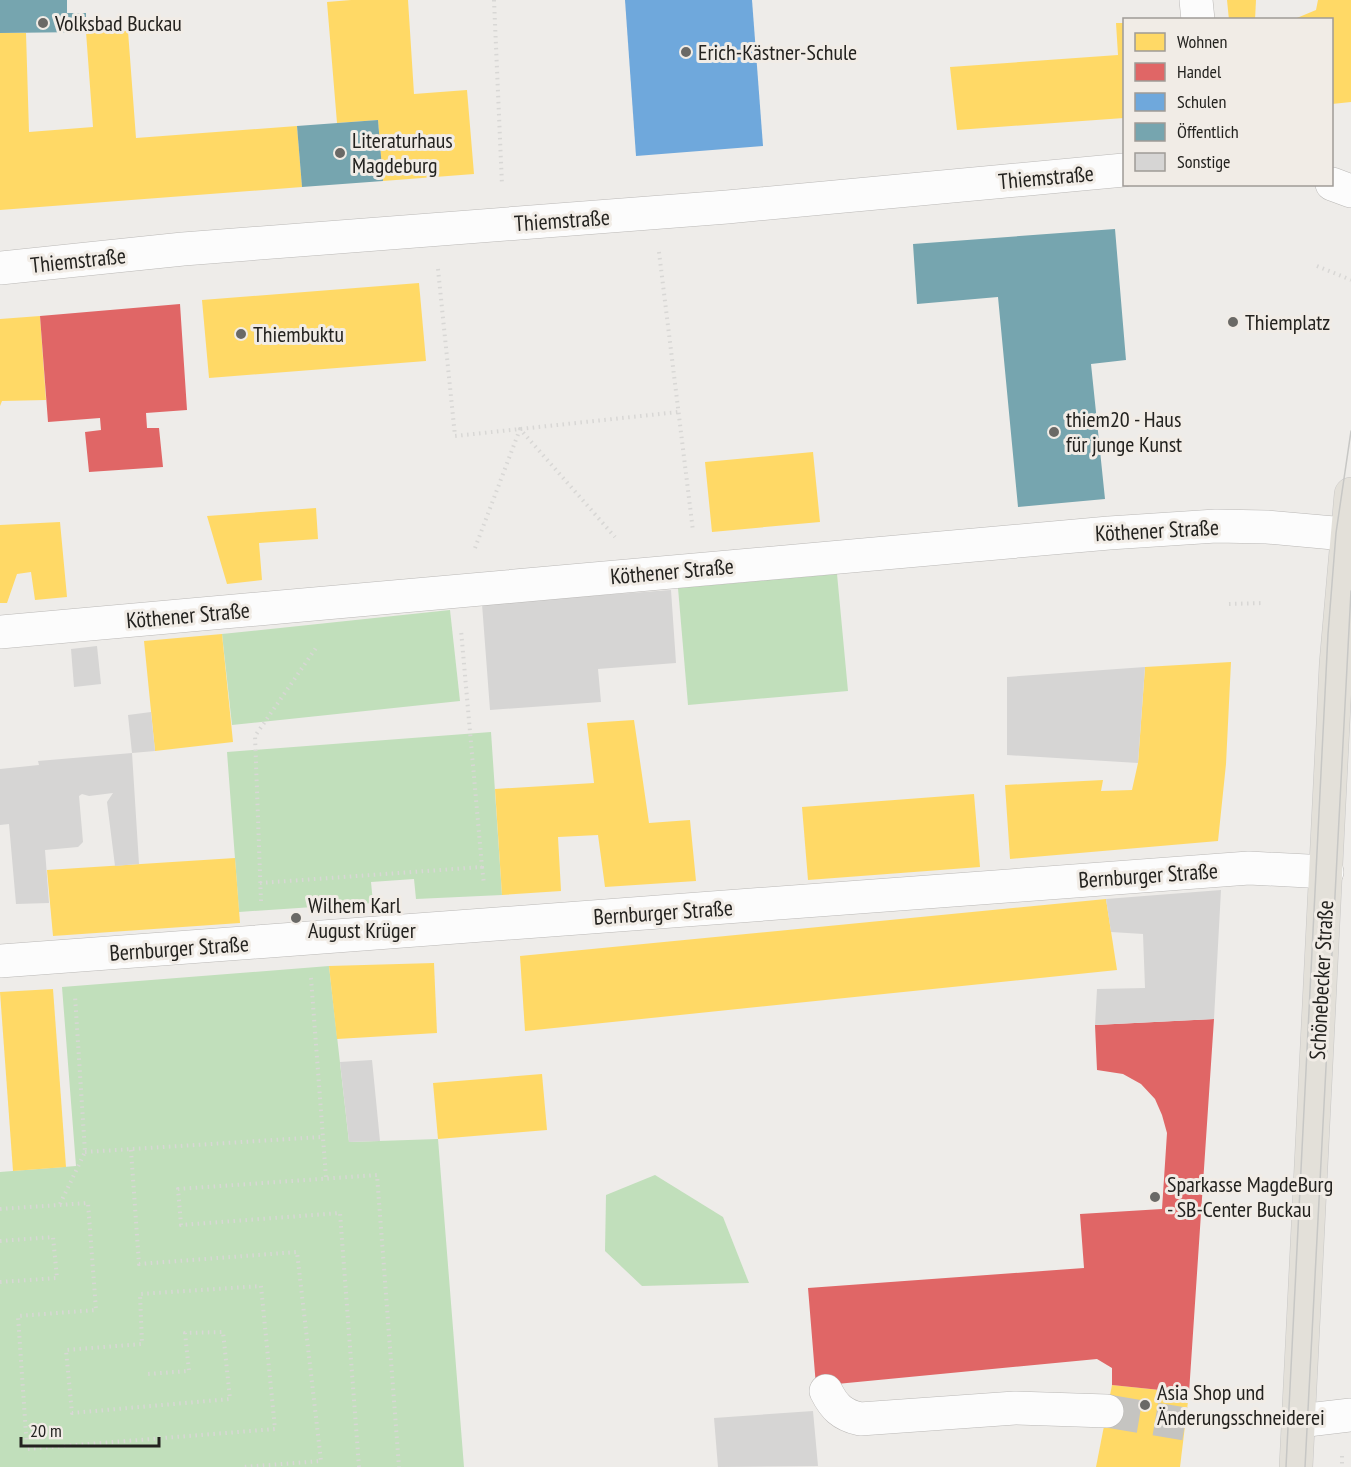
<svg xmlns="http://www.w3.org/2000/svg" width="1351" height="1467" font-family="'PT Sans Narrow',sans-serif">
  <rect width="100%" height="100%" fill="#eeece9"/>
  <!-- green -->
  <g fill="#c1dfbb">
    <path d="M 837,574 L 848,691 L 688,705 L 678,588 Z"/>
    <path d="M 450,610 L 460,701 L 232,725 L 222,634 Z"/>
    <path d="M 491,732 L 502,895 L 416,899 L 414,879 L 371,882 L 373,903 L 239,912 L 227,752 Z"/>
    <path d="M 329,966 L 349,1142 L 438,1139 L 464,1467 L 0,1467 L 0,1172 L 76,1166 L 62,987 Z"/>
    <path d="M 655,1175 L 723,1217 L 749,1283 L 642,1286 L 605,1251 L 606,1195 Z"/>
  </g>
  <!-- homes -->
  <g fill="#ffd966">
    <path d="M 351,0 L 408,0 L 414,94 L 467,90 L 474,174 L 383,181 L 378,120 L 337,123 L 327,2 Z"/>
    <path d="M 1227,0 L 1256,0 L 1255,20 L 1229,20 Z"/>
    <path d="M 1318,0 L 1351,0 L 1351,102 L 1332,104 L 1332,20 L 1292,20 L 1316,10 Z"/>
    <path d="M 1116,23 L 1124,23 L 1124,118 L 957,130 L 950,67 L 1118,55 Z"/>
    <path d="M 128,31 L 136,138 L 297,126 L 302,187 L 0,210 L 0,33 L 26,33 L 29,132 L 93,127 L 86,32 Z"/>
    <path d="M 419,283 L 426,361 L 209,378 L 202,300 Z"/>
    <path d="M 40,316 L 46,400 L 2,401 L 0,406 L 0,319 Z"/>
    <path d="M 813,452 L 820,522 L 712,532 L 705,462 Z"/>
    <path d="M 316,508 L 318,539 L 259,543 L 262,580 L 227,584 L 207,516 Z"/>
    <path d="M 60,522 L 67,597 L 35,600 L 31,572 L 17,574 L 7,603 L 0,603 L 0,525 Z"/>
    <path d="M 222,634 L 233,742 L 155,751 L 144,641 Z"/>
    <path d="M 1231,662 L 1226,764 L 1218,841 L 1010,859 L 1005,785 L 1103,780 L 1101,791 L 1132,790 L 1138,763 L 1145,667 Z"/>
    <path d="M 634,720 L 649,823 L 690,820 L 696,881 L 605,887 L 598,835 L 558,837 L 561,891 L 502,895 L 495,789 L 594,783 L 587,723 Z"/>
    <path d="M 974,794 L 980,867 L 808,880 L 802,807 Z"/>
    <path d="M 235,858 L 240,923 L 53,936 L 47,870 Z"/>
    <path d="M 1106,899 L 1117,970 L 525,1031 L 520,956 Z"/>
    <path d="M 434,963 L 437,1033 L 337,1039 L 329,966 Z"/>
    <path d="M 53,989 L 66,1167 L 13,1171 L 0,992 Z"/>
    <path d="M 542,1074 L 547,1130 L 438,1139 L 433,1083 Z"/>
    <path d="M 1112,1385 L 1189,1393 L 1180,1467 L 1096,1467 Z"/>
  </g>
  <!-- shops -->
  <g fill="#e06666">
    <path d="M 180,304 L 187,410 L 146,413 L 147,428 L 159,428 L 163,467 L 89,472 L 85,432 L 101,430 L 100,418 L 48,422 L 40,316 Z"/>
    <path d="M 1214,1019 L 1189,1393 L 1112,1385 L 1112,1368 L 1097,1359 L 816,1386 L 808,1288 L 1084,1268 L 1080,1214 L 1162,1209 L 1167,1133 L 1162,1115 L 1155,1099 L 1141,1084 L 1123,1074 L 1097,1070 L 1095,1025 Z"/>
  </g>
  <!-- schools -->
  <path fill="#6fa8dc" d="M 625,0 L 752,0 L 763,146 L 636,156 Z"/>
  <!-- public -->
  <g fill="#76a5af">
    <path d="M 0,0 L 67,0 L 67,13 L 86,13 L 86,32 L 0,33 Z"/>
    <path d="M 378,120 L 383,181 L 302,187 L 297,126 Z"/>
    <path d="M 1115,229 L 1126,360 L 1091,364 L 1105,499 L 1018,507 L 998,297 L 917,304 L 913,244 Z"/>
  </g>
  <!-- building -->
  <g fill="#d6d5d4">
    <path d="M 671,590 L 676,663 L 598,669 L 601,702 L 490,710 L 482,604 Z"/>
    <path d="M 97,646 L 101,684 L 74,687 L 71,649 Z"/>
    <path d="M 1145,667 L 1138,763 L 1007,755 L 1007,677 Z"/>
    <path d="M 151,712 L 155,751 L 132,753 L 139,864 L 115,866 L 107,802 L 113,793 L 89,796 L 82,794 L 79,796 L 83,842 L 78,847 L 45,850 L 49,903 L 16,904 L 9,824 L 0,825 L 0,769 L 39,765 L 38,761 L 132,753 L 128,715 Z"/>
    <path d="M 1221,890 L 1214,1019 L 1095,1025 L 1097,989 L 1145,988 L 1143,934 L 1111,932 L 1106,899 Z"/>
    <path d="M 372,1060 L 380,1141 L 349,1142 L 340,1062 Z"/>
    <path d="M 813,1411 L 818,1466 L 718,1467 L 714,1418 Z"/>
  </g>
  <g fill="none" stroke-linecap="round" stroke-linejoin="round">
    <!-- minor-tunnel -->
    <path stroke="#c5c4c1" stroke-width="33" stroke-dasharray="33 16" stroke-linecap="butt" d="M 1107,1411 L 1185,1424"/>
    <defs>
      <g id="minor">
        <path d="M 1196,0 L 1198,20"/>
        <path d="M 1332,184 L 1351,191"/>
        <path d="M 0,268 L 183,249 L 727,207 L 1124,170"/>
        <path d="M 0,632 L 1109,533 L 1216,526 L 1267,527 L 1345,534"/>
        <path d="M 0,961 L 1249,868 L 1327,872"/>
        <path d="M 826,1391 C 834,1407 842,1415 860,1419 L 1015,1408 L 1107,1411"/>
        <path d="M 1299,1421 L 1351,1415"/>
      </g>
      <path id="major" d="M 1296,1467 L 1336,664 L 1351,494"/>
    </defs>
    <!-- minor casing -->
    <use href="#minor" stroke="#bab8b6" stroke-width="34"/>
    <!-- major casing -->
    <use href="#major" stroke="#c8c7c6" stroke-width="34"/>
    <!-- path -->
    <g stroke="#d8d7d5" stroke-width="4" stroke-dasharray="1.5 4.5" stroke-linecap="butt">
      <path d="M 494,0 L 502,185"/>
      <path d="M 659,252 L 693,531"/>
      <path d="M 1317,266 L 1351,280"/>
      <path d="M 438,269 L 455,436 L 678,412"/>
      <path d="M 475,548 L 520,429 L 615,537"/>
      <path d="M 1229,604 L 1264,603"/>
      <path d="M 482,867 L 484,884"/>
      <path d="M 260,883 L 482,867 L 461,630"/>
      <path d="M 261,901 L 255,736 L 318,645"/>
      <path d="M 311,978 L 326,1178"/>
      <path d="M 131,1150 L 139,1264 L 297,1252 L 321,1461 L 243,1467"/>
      <path d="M 85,1152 L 321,1137"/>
      <path d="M 60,1204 L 85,1152 L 75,996"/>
      <path d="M 0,1209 L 88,1203 L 96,1310 L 18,1316 L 27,1449 L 275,1429 L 261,1286 L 140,1294 L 142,1344 L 66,1350 L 72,1413 L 230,1399 L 223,1332 L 185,1333 L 189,1371 L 147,1374"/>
      <path d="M 0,1241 L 53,1237 L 57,1278 L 0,1282"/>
      <path d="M 1342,1456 L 1342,1467"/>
      <path d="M 359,1467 L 340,1213 L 181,1225 L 178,1189 L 377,1175 L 399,1467"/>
    </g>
    <!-- minor -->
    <use href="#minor" stroke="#fcfcfc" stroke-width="33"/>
    <!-- major -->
    <use href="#major" stroke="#e3e0d9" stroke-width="33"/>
    <!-- tram -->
    <g stroke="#c7c7c5" stroke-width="1.5">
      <path d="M 1286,1467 L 1328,634 L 1336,533 L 1351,431"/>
      <path d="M 1305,1467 L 1351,591"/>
    </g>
  </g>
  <!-- markers -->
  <g fill="#6a6966" stroke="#f1ece6" stroke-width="2">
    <circle cx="43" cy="23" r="6"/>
    <circle cx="686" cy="52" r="6"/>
    <circle cx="340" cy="153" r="6"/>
    <circle cx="1233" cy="322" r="6"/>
    <circle cx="241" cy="334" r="6"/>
    <circle cx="1054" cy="432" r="6"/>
    <circle cx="296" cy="918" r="6"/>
    <circle cx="1155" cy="1197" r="6"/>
    <circle cx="1145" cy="1405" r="6"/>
  </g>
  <g text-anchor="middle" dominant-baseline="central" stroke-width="6" stroke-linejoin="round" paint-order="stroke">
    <!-- poi labels -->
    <g font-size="22" fill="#23221f" stroke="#f1ece6" text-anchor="start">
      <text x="55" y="23">Volksbad Buckau</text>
      <text x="698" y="52">Erich-Kästner-Schule</text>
      <text x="352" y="140">Literaturhaus<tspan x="352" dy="25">Magdeburg</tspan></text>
      <text x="1245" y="322">Thiemplatz</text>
      <text x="253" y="334">Thiembuktu</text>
      <text x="1066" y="419">thiem20 - Haus<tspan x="1066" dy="25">für junge Kunst</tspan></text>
      <text x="308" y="905">Wilhem Karl<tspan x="308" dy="25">August Krüger</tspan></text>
      <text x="1167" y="1184">Sparkasse MagdeBurg<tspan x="1167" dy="25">- SB-Center Buckau</tspan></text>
      <text x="1157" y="1392">Asia Shop und<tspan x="1157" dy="25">Änderungsschneiderei</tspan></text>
    </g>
    <!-- street labels -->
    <g font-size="22" fill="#23221f" stroke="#f1ece6">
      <text transform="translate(1046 177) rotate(-5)">Thiemstraße</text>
      <text transform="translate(562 220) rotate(-4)">Thiemstraße</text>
      <text transform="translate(78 260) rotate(-6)">Thiemstraße</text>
      <text transform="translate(1157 530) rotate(-3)">Köthener Straße</text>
      <text transform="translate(672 571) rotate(-5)">Köthener Straße</text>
      <text transform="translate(188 615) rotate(-5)">Köthener Straße</text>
      <text transform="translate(1148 875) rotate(-4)">Bernburger Straße</text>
      <text transform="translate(663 912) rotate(-4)">Bernburger Straße</text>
      <text transform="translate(179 948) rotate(-4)">Bernburger Straße</text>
      <text transform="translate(1321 980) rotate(-87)">Schönebecker Straße</text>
    </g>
  </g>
  <!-- legend -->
  <rect x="1123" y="18" width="210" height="168" fill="#f1ece6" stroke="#9f9b96" stroke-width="1.5"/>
  <rect x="1135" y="33" width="30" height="18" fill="#ffd966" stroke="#9f9b96" stroke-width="1.5"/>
  <text x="1177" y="48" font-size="18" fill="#23221f">Wohnen</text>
  <rect x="1135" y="63" width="30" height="18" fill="#e06666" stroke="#9f9b96" stroke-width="1.5"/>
  <text x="1177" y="78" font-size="18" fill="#23221f">Handel</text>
  <rect x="1135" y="93" width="30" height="18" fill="#6fa8dc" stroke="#9f9b96" stroke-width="1.5"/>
  <text x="1177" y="108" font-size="18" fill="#23221f">Schulen</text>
  <rect x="1135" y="123" width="30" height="18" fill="#76a5af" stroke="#9f9b96" stroke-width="1.5"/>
  <text x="1177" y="138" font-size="18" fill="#23221f">Öffentlich</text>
  <rect x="1135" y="153" width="30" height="18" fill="#d6d5d4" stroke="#9f9b96" stroke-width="1.5"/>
  <text x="1177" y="168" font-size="18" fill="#23221f">Sonstige</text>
  <!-- scale -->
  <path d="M21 1437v9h138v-9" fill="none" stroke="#23221f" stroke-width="3"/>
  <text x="30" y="1437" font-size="18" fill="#23221f" stroke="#f1ece6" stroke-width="4.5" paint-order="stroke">20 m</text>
</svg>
